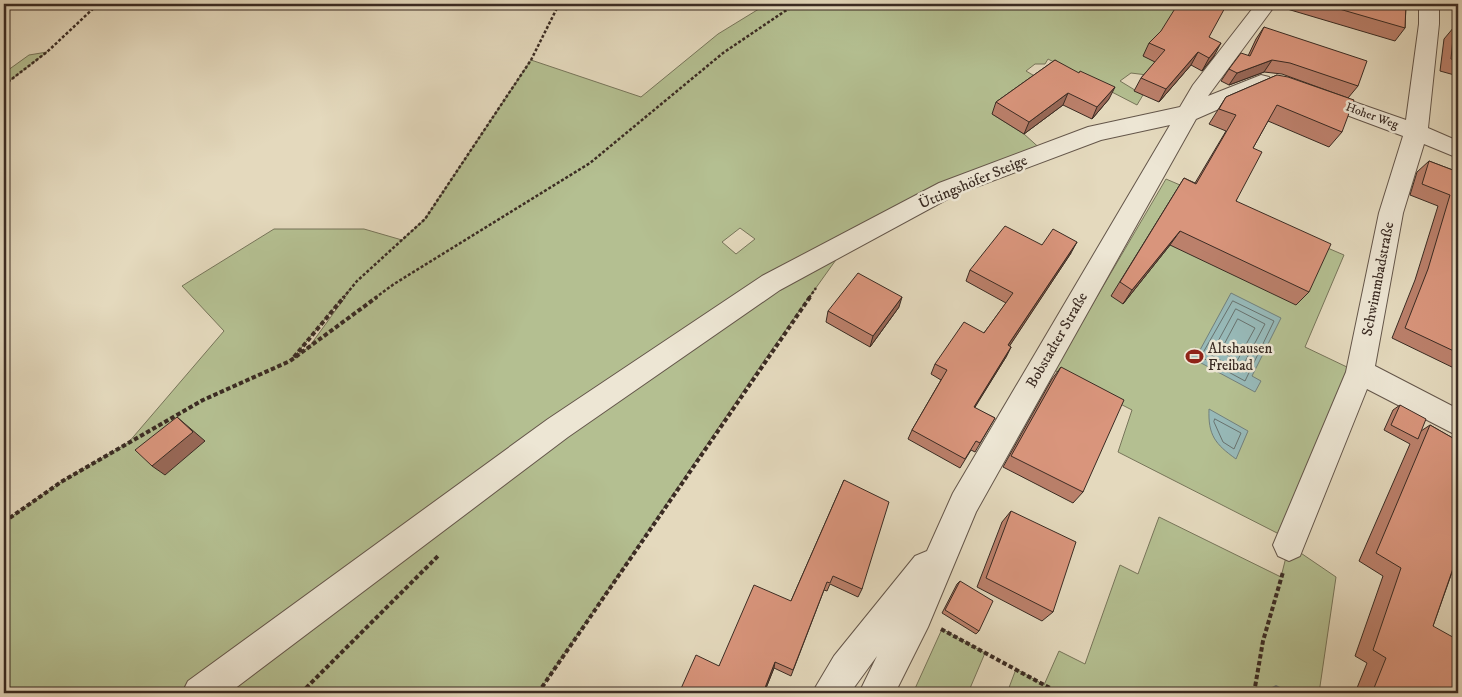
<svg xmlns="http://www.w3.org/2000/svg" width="1462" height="697" font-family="'IM FELL DW Pica',serif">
  <rect width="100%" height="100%" fill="#e4d9bd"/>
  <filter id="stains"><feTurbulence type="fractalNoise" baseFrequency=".004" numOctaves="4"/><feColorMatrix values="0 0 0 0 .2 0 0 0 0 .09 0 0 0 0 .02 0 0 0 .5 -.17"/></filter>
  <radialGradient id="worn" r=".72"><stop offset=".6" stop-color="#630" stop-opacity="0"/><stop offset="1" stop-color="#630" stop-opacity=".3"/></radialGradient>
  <!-- green -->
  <g fill="#b4bf91" stroke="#77755a" fill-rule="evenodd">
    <path d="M 767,4 L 1210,4 L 1143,56 L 1181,73 L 1147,75 L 1131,73 L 1120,81 L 1143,95 L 1137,105 L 1048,59 L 1045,64 L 1035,64 L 1026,71 L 1038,78 L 992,114 L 1024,134 L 1044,152 L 848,243 L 765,359 L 538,693 L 4,693 L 4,522 L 61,482 L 128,443 L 224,331 L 182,286 L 274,229 L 364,229 L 402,240 L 425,219 L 531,60 L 641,97 L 718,34 ZM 740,228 L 755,239 L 736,254 L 722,242 ZM 351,289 L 309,347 L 292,359 L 350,289 Z"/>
    <path d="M 47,52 L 4,85 L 4,73 L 29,55 Z"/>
    <path d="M 1166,179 L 1344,255 L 1305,347 L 1349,368 L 1279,534 L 1118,452 L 1132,410 L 1054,370 Z"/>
    <path d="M 1159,517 L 1281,577 L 1289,545 L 1336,577 L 1319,693 L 1007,693 L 1016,669 L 1044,685 L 1059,651 L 1085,664 L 1120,565 L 1138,574 Z"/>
    <path d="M 942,629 L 985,653 L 968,693 L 913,693 Z"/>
  </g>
  <!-- water -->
  <g fill="#97b9b8" stroke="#72807c">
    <path d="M 1231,293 L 1281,318 L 1252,376 L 1261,381 L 1255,392 L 1190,357 L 1195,348 L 1200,350 Z"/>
    <path d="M 1209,409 L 1248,431 L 1236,459 C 1215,444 1208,435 1209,409 Z"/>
  </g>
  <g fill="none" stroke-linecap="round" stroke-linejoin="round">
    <!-- shore -->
    <g stroke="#68726e" stroke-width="1">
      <path d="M 1233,301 L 1274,321 L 1245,381 L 1201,357 Z"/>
      <path d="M 1236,309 L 1265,324 L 1240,371 L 1211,355 Z"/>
      <path d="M 1238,319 L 1255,328 L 1237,361 L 1221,351 Z"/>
      <path d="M 1215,419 L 1241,433 L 1234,449 L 1223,442 L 1214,422 Z"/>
    </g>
    <!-- stream -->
    <path fill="#72807c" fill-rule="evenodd" d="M 1276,685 L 1280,687 L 1282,693 L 1270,693 L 1272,687 Z"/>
    <defs>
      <g id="minor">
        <path d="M 1256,4 L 1276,4 L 1208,96 L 1261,75 L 1269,77 L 1272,82 L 1269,87 L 1196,119 L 976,512 L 928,627 L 895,693 L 859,693 L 877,656 L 850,693 L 812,693 L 834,656 L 915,556 L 927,551 L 953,493 L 1170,125 L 1101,140 L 955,195 L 780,290 L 568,437 L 229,693 L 182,693 L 188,681 L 548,419 L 762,276 L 939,183 L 1088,127 L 1180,107 L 1193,85 Z"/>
        <path d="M 1419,4 L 1439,4 L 1439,24 L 1428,128 L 1458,141 L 1458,158 L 1424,144 L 1403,213 L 1375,366 L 1458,409 L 1458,436 L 1367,389 L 1300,556 L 1289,561 L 1278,556 L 1273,545 L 1346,372 L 1379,213 L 1403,136 L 1309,101 L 1306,96 L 1309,91 L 1317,89 L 1406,120 L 1419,24 Z"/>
      </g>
    </defs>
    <!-- minor casing -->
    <use href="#minor" stroke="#64564a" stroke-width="2"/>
    <!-- path-far1 -->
    <g stroke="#3a2b23" stroke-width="2.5" stroke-dasharray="3 2" stroke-linecap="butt">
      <path d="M 4,85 L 47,52 L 98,4"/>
      <path d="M 343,298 L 357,281 L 425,219 L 531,60 L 559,4"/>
      <path d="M 375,298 L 394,284 L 590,163 L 723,53 L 785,11 L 800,4"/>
      <path d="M 809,298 L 816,288"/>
    </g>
    <!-- path -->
    <g stroke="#3a2b23" stroke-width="4" stroke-dasharray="4.5 2.5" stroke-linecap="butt">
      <path d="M 294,357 L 344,297"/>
      <path d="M 4,522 L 61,482 L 203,400 L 290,361 L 377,297"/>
      <path d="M 941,629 L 1059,693"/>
      <path d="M 301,693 L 438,556"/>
      <path d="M 538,693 L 810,297"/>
      <path d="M 1254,693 L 1263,641 L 1283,572"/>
    </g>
    <!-- minor -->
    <use href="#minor" fill="#ede6d4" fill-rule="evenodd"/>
  </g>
  <!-- wall -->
  <g fill="#bb806b" stroke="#3a2b23">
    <path d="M 1227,4 L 1246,4 L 1242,9 Z"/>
    <path d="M 1276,4 L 1406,4 L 1405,28 L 1395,41 L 1277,6 Z"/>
    <path d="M 1453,4 L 1458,4 L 1458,76 L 1440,71 L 1444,39 L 1454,27 Z"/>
    <path d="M 1264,27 L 1358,86 L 1348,98 L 1282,74 L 1264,72 L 1229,85 L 1221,81 L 1229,69 L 1248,56 L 1256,39 Z"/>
    <path d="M 1209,37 L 1214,56 L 1202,71 L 1191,65 L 1159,102 L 1134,91 L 1141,78 L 1155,62 L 1143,56 L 1149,43 Z"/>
    <path d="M 1055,60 L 1109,99 L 1092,119 L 1063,105 L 1024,134 L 992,114 L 996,102 Z"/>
    <path d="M 1277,75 L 1342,132 L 1329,147 L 1268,121 L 1253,148 L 1236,201 L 1309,292 L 1296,305 L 1170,245 L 1123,304 L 1111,296 L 1184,178 L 1195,183 L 1226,131 L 1209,124 L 1226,97 Z"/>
    <path d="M 1429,161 L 1458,172 L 1458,370 L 1392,338 L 1415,280 L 1438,206 L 1410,195 L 1417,172 Z"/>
    <path d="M 1042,245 L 1071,253 L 1009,346 L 1011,347 L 1006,357 L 974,408 L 995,418 L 975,452 L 971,450 L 960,468 L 908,439 L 912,430 L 941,380 L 931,374 L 935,364 L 984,333 L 1006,303 L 966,281 L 970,270 Z"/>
    <path d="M 899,307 L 870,347 L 826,322 L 828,311 Z"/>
    <path d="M 1061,367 L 1083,492 L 1073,503 L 1003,467 L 1052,379 Z"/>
    <path d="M 1400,405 L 1421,431 L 1430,425 L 1458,441 L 1458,566 L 1455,564 L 1433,626 L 1455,693 L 1355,693 L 1367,663 L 1355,656 L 1383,576 L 1359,561 L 1410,444 L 1384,430 L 1393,410 Z"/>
    <path d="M 844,480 L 862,589 L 858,597 L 830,584 L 827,591 L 824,590 L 791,676 L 774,668 L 764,693 L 679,693 L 719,666 L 791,601 Z"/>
    <path d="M 1011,511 L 1053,612 L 1042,621 L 977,587 L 1002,522 Z"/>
    <path d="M 960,581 L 979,631 L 976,634 L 942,613 L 957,584 Z"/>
  </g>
  <!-- shaded-wall -->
  <g fill="#986857" stroke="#3a2b23">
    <path d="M 1221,43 L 1214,56 L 1202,71 L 1209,58 Z"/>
    <path d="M 1198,52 L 1191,65 L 1159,102 L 1166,89 Z"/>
    <path d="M 1272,60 L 1264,72 L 1229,85 L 1237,73 Z"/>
    <path d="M 1115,87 L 1109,99 L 1092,119 L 1097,107 Z"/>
    <path d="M 1068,93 L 1063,105 L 1024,134 L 1029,122 Z"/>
    <path d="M 1180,231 L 1170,245 L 1123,304 L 1132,290 Z"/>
    <path d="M 1077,242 L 1071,253 L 1003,356 L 1008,345 Z"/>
    <path d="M 902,297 L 899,307 L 870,347 L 873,336 Z"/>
    <path d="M 1011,347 L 1006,357 L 969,417 L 974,407 Z"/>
    <path d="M 177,417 L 205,441 L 165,475 L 152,466 Z"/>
    <path d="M 775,662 L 774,668 L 764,693 L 763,693 Z"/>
  </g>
  <!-- building -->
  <g fill="#d9957c" stroke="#3a2b23">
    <path d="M 1181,4 L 1227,4 L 1209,37 L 1221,43 L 1209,58 L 1198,52 L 1166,89 L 1141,78 L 1165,50 L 1149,43 L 1161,31 L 1176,7 L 1179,8 Z"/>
    <path d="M 1322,4 L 1406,4 L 1405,28 Z"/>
    <path d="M 1264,27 L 1367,61 L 1358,86 L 1290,63 L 1272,60 L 1237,73 L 1229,69 L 1241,53 L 1250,56 Z"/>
    <path d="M 1454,27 L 1458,28 L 1458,61 L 1451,59 Z"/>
    <path d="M 1055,60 L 1079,73 L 1080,71 L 1115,87 L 1097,107 L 1068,93 L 1029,122 L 996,102 Z"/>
    <path d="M 1277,75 L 1288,77 L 1354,100 L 1342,132 L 1277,105 L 1253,148 L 1262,152 L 1236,201 L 1331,244 L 1309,292 L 1180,231 L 1132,290 L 1120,282 L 1184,178 L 1196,184 L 1236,115 L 1219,109 L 1226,97 Z"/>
    <path d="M 1429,161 L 1458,172 L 1458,353 L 1405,328 L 1428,269 L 1450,195 L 1422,184 Z"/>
    <path d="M 1005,226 L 1042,245 L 1053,229 L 1077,242 L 1008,345 L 1011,347 L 974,407 L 995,418 L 980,443 L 976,441 L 965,459 L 912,430 L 947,370 L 935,364 L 964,322 L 984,333 L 1013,293 L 970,270 Z"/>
    <path d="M 858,273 L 902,297 L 873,336 L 828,311 Z"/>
    <path d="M 1061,367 L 1124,400 L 1083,492 L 1011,456 Z"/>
    <path d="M 1400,405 L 1426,419 L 1418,439 L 1391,425 Z"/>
    <path d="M 177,417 L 193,432 L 152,466 L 135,450 Z"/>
    <path d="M 1430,425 L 1458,441 L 1458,554 L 1433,626 L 1458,640 L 1458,680 L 1455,693 L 1372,693 L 1386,658 L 1373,650 L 1401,568 L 1376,553 Z"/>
    <path d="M 844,480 L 889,502 L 862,589 L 833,576 L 830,583 L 827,582 L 793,670 L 775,662 L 763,693 L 679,693 L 696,655 L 719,666 L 754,585 L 791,601 Z"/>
    <path d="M 1011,511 L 1076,542 L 1053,612 L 986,578 Z"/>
    <path d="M 960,581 L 993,601 L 979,631 L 945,610 Z"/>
  </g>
  <!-- icons -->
  <defs>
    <symbol id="stadium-bare" viewBox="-9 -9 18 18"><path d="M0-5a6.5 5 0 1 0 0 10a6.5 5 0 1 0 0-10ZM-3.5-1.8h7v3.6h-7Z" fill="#8f2418" stroke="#ede6d4" stroke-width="2.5" paint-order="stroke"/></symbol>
  </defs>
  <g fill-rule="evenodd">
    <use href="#stadium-bare" x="1182" y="344" width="25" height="25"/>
  </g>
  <g text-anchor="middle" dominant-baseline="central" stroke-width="5" stroke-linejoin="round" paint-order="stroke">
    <!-- far-street labels -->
    <g font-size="12" fill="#3a2b23" stroke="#ede6d4">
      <text transform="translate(1372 116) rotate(20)">Hoher Weg</text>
    </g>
    <!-- street labels -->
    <g font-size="15" fill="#3a2b23" stroke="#ede6d4">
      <text transform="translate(973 182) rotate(-23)">Üttingshöfer Steige</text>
      <text transform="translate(1378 279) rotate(-79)">Schwimmbadstraße</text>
      <text transform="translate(1057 340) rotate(-60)">Bobstadter Straße</text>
    </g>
    <!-- poi labels -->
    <g font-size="15" fill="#3a2b23" stroke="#ede6d4" text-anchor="start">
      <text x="1208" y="348">Altshausen<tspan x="1208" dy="17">Freibad</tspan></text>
    </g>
  </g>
  <!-- margin -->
  <rect width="1462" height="697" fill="none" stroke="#e4d9bd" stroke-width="20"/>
  <rect x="5" y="5" width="1452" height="687" fill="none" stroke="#3a2b23" stroke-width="2.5"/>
  <rect x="10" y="10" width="1442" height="677" fill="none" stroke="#3a2b23"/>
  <rect width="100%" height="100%" filter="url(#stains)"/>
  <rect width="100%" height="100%" fill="url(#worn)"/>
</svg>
